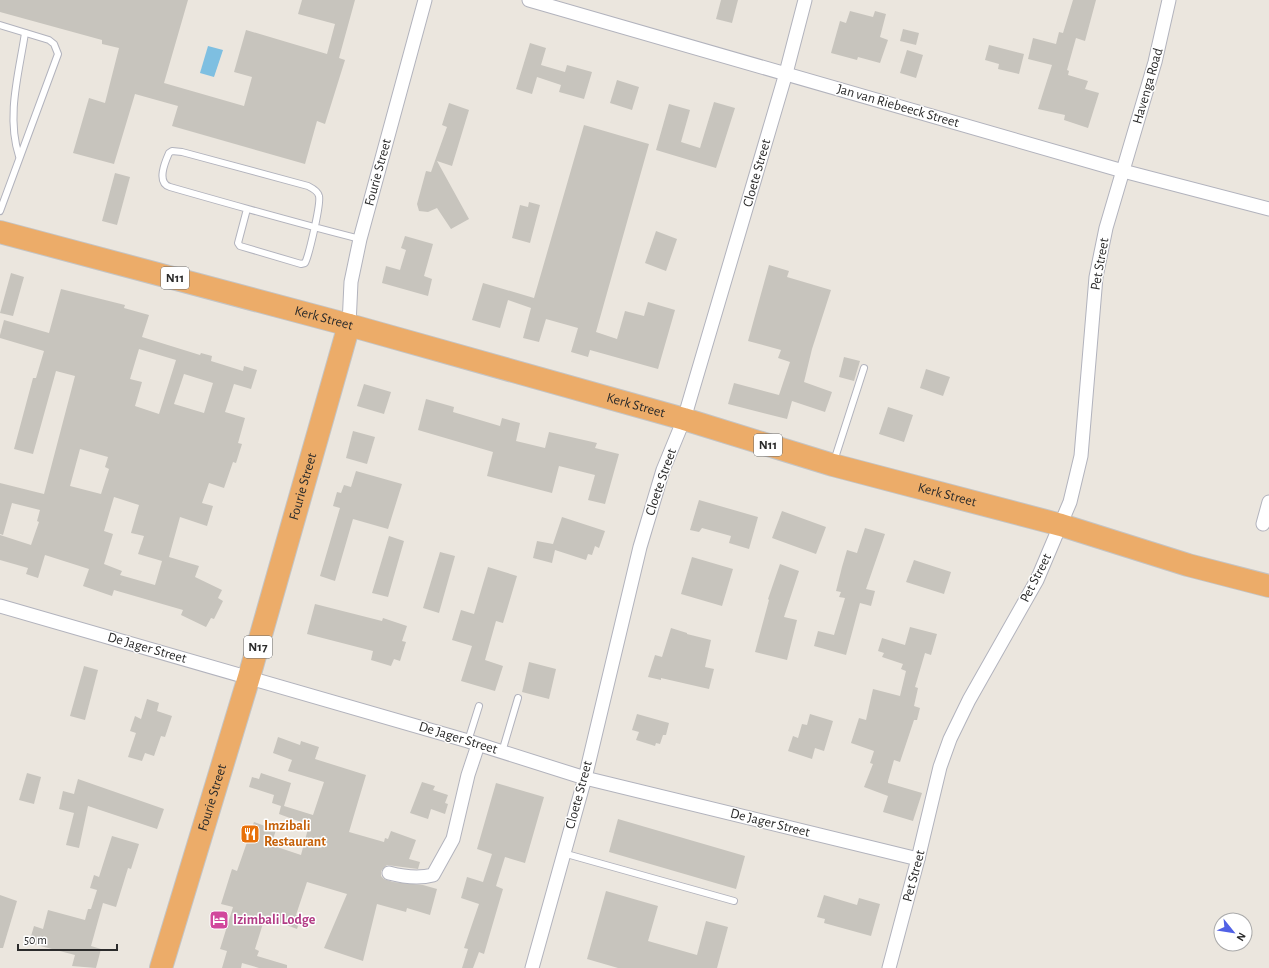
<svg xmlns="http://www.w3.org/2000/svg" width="1269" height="968" font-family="'Alegreya Sans',sans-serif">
  <rect width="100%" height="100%" fill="#ebe6de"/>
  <!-- water -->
  <path fill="#7ebfe1" d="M 208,46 L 223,50 L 214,77 L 200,73 Z"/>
  <!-- building -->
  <g fill="#c7c4bd" fill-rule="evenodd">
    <path d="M 0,0 L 188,0 L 164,83 L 244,106 L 252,77 L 234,72 L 246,30 L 327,54 L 335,24 L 298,14 L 302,0 L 355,0 L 339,58 L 345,60 L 325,124 L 317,121 L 305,164 L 172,126 L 178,106 L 135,94 L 114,164 L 73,153 L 89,98 L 105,103 L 119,48 L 102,44 L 102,40 L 0,12 Z"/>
    <path d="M 721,0 L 738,0 L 732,23 L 716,19 Z"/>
    <path d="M 1073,0 L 1096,0 L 1085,41 L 1076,38 L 1067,70 L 1069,71 L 1068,75 L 1088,81 L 1085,89 L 1099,93 L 1088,128 L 1064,120 L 1065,115 L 1038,109 L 1052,65 L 1028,59 L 1033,38 L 1056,44 L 1059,32 L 1063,33 Z"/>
    <path d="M 850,11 L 873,17 L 875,11 L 886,14 L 880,37 L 888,40 L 880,63 L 858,57 L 857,60 L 831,53 L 840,21 L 846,23 Z"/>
    <path d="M 903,29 L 919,33 L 916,45 L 900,41 Z"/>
    <path d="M 530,43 L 546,48 L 541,65 L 565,72 L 567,65 L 592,72 L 584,99 L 559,92 L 561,85 L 537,77 L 532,94 L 516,89 Z"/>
    <path d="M 989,45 L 1024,54 L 1019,74 L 998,69 L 999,64 L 985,60 Z"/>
    <path d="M 907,50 L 923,55 L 916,78 L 900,73 Z"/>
    <path d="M 617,80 L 639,87 L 632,110 L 610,103 Z"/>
    <path d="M 714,102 L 735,108 L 716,168 L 656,150 L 669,104 L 690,110 L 681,142 L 700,148 Z"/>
    <path d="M 449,103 L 469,110 L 452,166 L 437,161 L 469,219 L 451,229 L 437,208 L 428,212 L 419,211 L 417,204 L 426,171 L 431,172 L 447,127 L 442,125 Z"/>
    <path d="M 584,125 L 649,144 L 596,332 L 617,339 L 625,311 L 644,316 L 648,302 L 675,310 L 658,369 L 590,350 L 588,357 L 571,352 L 578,328 L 546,319 L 539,342 L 523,338 L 531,308 L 508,300 L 500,328 L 472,320 L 483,283 L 534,298 Z"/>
    <path d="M 115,173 L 130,177 L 117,225 L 102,221 Z"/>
    <path d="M 529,202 L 540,205 L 530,243 L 512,238 L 520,205 L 528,207 Z"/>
    <path d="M 656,231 L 677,239 L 666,271 L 645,263 Z"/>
    <path d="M 405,236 L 433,244 L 424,276 L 432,279 L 428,296 L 382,283 L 386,266 L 400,270 L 406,250 L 401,248 Z"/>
    <path d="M 769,265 L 789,271 L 787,277 L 831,290 L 812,349 L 804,382 L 832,392 L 825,412 L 792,401 L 787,419 L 728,404 L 734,383 L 779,395 L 790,362 L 778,358 L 781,350 L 748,341 Z"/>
    <path d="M 11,273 L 24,277 L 13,316 L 0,313 Z"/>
    <path d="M 61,289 L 125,305 L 124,308 L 149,315 L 142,337 L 200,355 L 201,353 L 212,356 L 211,361 L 243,371 L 244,366 L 257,370 L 251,389 L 234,384 L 225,412 L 245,418 L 238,443 L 242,444 L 236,463 L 233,462 L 224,488 L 209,483 L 202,503 L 213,506 L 207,526 L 180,517 L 169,557 L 199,566 L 195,577 L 222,590 L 218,598 L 223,601 L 214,619 L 211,618 L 206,627 L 181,615 L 183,610 L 114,590 L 112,596 L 83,586 L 89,569 L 45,555 L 38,578 L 26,574 L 28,568 L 0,560 L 0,535 L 31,545 L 39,522 L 37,521 L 40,510 L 12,503 L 3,535 L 0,534 L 0,483 L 44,494 L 75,376 L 56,371 L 33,454 L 14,449 L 33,378 L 36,378 L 44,351 L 0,338 L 0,335 L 4,320 L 49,333 ZM 139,349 L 176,360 L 159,414 L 135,406 L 142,382 L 130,379 ZM 184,374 L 213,383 L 204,413 L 174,404 ZM 80,449 L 108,457 L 105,467 L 109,469 L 101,494 L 70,486 ZM 114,497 L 139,505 L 131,533 L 144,536 L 138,554 L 162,561 L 155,585 L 120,575 L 122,571 L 104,564 L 113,534 L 104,531 Z"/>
    <path d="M 844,357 L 860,361 L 854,381 L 839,377 Z"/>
    <path d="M 926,369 L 950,377 L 943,396 L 920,388 Z"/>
    <path d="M 364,384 L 391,392 L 384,414 L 357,406 Z"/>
    <path d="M 426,399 L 454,407 L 453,412 L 500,426 L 502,418 L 520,423 L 516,441 L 545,448 L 549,432 L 597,443 L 595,448 L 619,454 L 605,504 L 588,500 L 595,475 L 559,466 L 552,493 L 487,476 L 493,452 L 418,430 Z"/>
    <path d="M 888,407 L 913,415 L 904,442 L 879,434 Z"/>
    <path d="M 353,431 L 375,437 L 367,464 L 346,458 Z"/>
    <path d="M 356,471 L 402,484 L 388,529 L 353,519 L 335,581 L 320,576 L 340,508 L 333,506 L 337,492 L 341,493 L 344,485 L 351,487 Z"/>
    <path d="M 699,500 L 758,517 L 749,549 L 729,543 L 731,536 L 702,528 L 699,532 L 690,530 Z"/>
    <path d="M 782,511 L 826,527 L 816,554 L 772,538 Z"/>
    <path d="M 562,517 L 605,531 L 599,548 L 595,546 L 592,555 L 588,554 L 586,560 L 555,550 L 552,563 L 533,558 L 537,541 L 553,544 Z"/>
    <path d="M 865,528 L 885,534 L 866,589 L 875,591 L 871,606 L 860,603 L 846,655 L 814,646 L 818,631 L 834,635 L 845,598 L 839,597 L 841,592 L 836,591 L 842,567 L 847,550 L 857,553 Z"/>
    <path d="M 389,536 L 404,541 L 388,597 L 372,593 Z"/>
    <path d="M 440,552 L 455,556 L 439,613 L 423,608 Z"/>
    <path d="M 692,557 L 733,569 L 722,606 L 681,594 Z"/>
    <path d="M 914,560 L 951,572 L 944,594 L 906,582 Z"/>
    <path d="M 780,564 L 799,571 L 784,617 L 797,620 L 787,660 L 755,652 L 769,600 L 768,599 Z"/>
    <path d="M 488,567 L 517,576 L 503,623 L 496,621 L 485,660 L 503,666 L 495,691 L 461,681 L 472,646 L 452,640 L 461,610 L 474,614 Z"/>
    <path d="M 315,604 L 382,621 L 383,618 L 407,626 L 402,641 L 406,642 L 400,661 L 394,659 L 391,666 L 371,660 L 373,651 L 307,634 Z"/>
    <path d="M 910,627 L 937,634 L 931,655 L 925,653 L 915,687 L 918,688 L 914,706 L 920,708 L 917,720 L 914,720 L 900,762 L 894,760 L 888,781 L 888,783 L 922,793 L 913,821 L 883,812 L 888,796 L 864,787 L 873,764 L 870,763 L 874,751 L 851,743 L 859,718 L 866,720 L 873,689 L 900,696 L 906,671 L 901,669 L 903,664 L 882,657 L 884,653 L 878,651 L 882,638 L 905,645 Z"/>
    <path d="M 671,628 L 687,633 L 687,634 L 711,640 L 705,667 L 714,669 L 709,689 L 661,678 L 661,680 L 648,677 L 655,655 L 662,657 Z"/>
    <path d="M 529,662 L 556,669 L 549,699 L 522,692 Z"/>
    <path d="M 84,666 L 98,670 L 85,720 L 70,716 Z"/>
    <path d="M 147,699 L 159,703 L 157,711 L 172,716 L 165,737 L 161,736 L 154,756 L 145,753 L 142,761 L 128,757 L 136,733 L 130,731 L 135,716 L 141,719 Z"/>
    <path d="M 637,714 L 669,723 L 666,735 L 663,735 L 660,744 L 656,743 L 655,746 L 636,740 L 639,732 L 632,730 Z"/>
    <path d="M 810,714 L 833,721 L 824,751 L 815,748 L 812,759 L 788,751 L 793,736 L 798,738 L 802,724 L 807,725 Z"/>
    <path d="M 278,737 L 300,745 L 301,741 L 319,747 L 315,759 L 366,775 L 349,832 L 384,842 L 385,838 L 388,839 L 391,831 L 416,840 L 409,859 L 420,862 L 418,869 L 387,865 L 381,871 L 381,876 L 384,879 L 393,882 L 423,885 L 437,889 L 430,915 L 407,908 L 406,912 L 377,904 L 363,961 L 324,948 L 347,894 L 307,882 L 296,915 L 301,917 L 297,929 L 265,917 L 255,949 L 259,951 L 257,956 L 287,965 L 287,968 L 259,968 L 242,963 L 241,968 L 222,968 L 227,951 L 220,949 L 233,907 L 221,904 L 232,869 L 237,871 L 254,822 L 276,830 L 271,845 L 301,855 L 309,825 L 279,814 L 281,806 L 272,803 L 274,795 L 249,787 L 252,777 L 259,779 L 261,773 L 291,783 L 284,806 L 313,815 L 324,782 L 288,771 L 292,760 L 273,753 Z"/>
    <path d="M 27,773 L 41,777 L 34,804 L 19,800 Z"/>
    <path d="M 78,779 L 164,809 L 157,829 L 88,806 L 79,848 L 66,845 L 74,813 L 59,809 L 63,791 L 74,794 Z"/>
    <path d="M 422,782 L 435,786 L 433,790 L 448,795 L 445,803 L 448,804 L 445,814 L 431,809 L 428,819 L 410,813 Z"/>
    <path d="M 496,783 L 544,797 L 525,863 L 505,857 L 496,886 L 503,889 L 484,954 L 479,952 L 473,968 L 462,968 L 468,949 L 464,948 L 479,904 L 461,898 L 467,877 L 483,882 L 492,854 L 477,849 Z"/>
    <path d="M 618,819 L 745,856 L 736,889 L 609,852 Z"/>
    <path d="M 112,836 L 139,844 L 131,869 L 128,868 L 116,907 L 103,903 L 91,946 L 101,949 L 96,968 L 72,966 L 75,955 L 29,943 L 34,926 L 43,929 L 48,910 L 85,920 L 88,909 L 91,909 L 97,890 L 90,888 L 94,875 L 99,877 Z"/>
    <path d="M 606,891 L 658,906 L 648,941 L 697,955 L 706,921 L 728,927 L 717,968 L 618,968 L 587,959 Z"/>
    <path d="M 0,895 L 17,901 L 3,948 L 0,948 Z"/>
    <path d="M 824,895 L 857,905 L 859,898 L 880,904 L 871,936 L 824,923 L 825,919 L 817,917 Z"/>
  </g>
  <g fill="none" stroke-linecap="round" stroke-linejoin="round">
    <defs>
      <g id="lane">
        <path d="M 0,25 L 49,40 L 54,44 L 58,54 L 0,211"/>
        <path d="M 19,156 C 6,116 19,73 25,33"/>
        <path d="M 247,209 L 238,243 L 240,246 L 301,264 L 305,263 C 309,255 321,204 319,196 C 318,191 312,188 308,186 L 182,152 L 172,151 L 169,153 C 165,162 156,183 170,187 C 233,205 296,223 360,239"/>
        <path d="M 834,461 L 864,368"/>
        <path d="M 468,741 L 479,706"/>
        <path d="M 502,752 L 518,698"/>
        <path d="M 563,853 L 734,901"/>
      </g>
      <g id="street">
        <path d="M 529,0 L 1123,171 L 1269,209"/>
        <path id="s1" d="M 349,325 L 351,282 L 360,239 L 425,0"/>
        <path d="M 1263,524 L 1269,502"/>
        <path d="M 0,606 L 468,741 L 585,778 L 918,859"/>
        <path d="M 389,873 C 404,877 418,879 433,875 L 453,839 L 468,775 L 478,745"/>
        <path d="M 532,968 L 585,778 L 640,547 L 663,470 L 684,419 L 786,73 L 805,0"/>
        <path d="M 889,968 L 918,859 L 940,767 L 950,739 L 969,700 L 1037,580 L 1070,502 L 1081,456 L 1096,277 L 1106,228 L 1155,62 L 1169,0"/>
      </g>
      <g id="highway">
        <path id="s2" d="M 0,232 L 349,325 L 684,419 L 833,465 L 1061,525 L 1188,565 L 1269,586"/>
        <path id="s3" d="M 161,968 L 249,677 L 349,325"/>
      </g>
    </defs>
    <!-- lane casing -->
    <use href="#lane" stroke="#b2b3bd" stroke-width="8"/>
    <!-- street casing -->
    <use href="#street" stroke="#b2b3bd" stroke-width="15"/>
    <!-- highway casing -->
    <use href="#highway" stroke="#c4c4c4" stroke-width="24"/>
    <!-- lane -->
    <use href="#lane" stroke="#fff" stroke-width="6"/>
    <!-- street -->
    <use href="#street" stroke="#fff" stroke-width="13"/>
    <!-- highway -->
    <use href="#highway" stroke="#ecac69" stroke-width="22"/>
  </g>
  <!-- icons -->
  <defs>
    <symbol id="restaurant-square" viewBox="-11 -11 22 22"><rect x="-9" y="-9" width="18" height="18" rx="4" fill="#e8710a" stroke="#fff"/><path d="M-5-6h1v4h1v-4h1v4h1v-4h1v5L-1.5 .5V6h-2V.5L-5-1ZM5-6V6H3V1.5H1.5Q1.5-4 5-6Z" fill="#fff"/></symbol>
    <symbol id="hotel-square" viewBox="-11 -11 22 22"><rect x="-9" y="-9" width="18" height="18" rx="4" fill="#d1479c" stroke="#fff"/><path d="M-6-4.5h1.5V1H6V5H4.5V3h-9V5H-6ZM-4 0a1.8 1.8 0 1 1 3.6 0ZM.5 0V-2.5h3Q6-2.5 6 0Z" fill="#fff"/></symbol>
  </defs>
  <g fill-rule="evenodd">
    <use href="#restaurant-square" x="239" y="823" width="22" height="22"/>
    <use href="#hotel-square" x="208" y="909" width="22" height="22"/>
  </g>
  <g text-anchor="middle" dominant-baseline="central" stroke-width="3" stroke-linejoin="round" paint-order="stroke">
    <!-- shield labels -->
    <g fill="#fff" stroke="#6b6b6b" stroke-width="1">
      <rect x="161" y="267" width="28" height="22" rx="3"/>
      <rect x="754" y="434" width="28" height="22" rx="3"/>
      <rect x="244" y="636" width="28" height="22" rx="3"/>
    </g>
    <g font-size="13" font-weight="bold" fill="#2b2b2b">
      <text x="175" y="278">N11</text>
      <text x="768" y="445">N11</text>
      <text x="258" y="647">N17</text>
    </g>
    <!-- street labels -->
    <g font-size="14" fill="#2b2b2b" stroke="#fff">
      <text transform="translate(1148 86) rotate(-74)">Havenga Road</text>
      <text transform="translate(898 106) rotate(16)">Jan van Riebeeck Street</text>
      <text stroke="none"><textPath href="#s1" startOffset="156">Fourie Street</textPath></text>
      <text transform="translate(757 173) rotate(-74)">Cloete Street</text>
      <text transform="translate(1100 264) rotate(-80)">Pet Street</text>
      <text stroke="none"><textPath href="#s2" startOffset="335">Kerk Street</textPath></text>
      <text stroke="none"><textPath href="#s2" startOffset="659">Kerk Street</textPath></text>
      <text transform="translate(661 482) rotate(-71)">Cloete Street</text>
      <text stroke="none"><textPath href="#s3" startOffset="502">Fourie Street</textPath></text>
      <text stroke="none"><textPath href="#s2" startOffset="983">Kerk Street</textPath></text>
      <text transform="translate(1036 578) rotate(-63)">Pet Street</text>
      <text transform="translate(147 648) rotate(16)">De Jager Street</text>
      <text transform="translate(458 738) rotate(17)">De Jager Street</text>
      <text transform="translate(579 795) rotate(-75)">Cloete Street</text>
      <text stroke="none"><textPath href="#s3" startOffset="178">Fourie Street</textPath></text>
      <text transform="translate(770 823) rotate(14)">De Jager Street</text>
      <text transform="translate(914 876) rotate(-75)">Pet Street</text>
    </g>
    <!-- food labels -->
    <g font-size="14" font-weight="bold" fill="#c56008" stroke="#fff" text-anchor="start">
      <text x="264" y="826">Imzibali<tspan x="264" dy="16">Restaurant</tspan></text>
    </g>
    <!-- hotel labels -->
    <g font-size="14" font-weight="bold" fill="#b23c85" stroke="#fff" text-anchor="start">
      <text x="233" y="920">Izimbali Lodge</text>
    </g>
  </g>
  <!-- north arrow -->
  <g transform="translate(1233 932) rotate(120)"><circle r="19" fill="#ffffff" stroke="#aaaaaa"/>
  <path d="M0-3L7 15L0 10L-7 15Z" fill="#5161e5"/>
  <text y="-6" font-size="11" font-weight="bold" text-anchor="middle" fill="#2b2b2b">N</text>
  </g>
  <!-- scale -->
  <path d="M18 944v6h99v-6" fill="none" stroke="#2b2b2b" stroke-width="2"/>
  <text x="24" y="944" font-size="12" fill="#2b2b2b" stroke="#ffffff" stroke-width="3" paint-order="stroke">50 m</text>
</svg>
